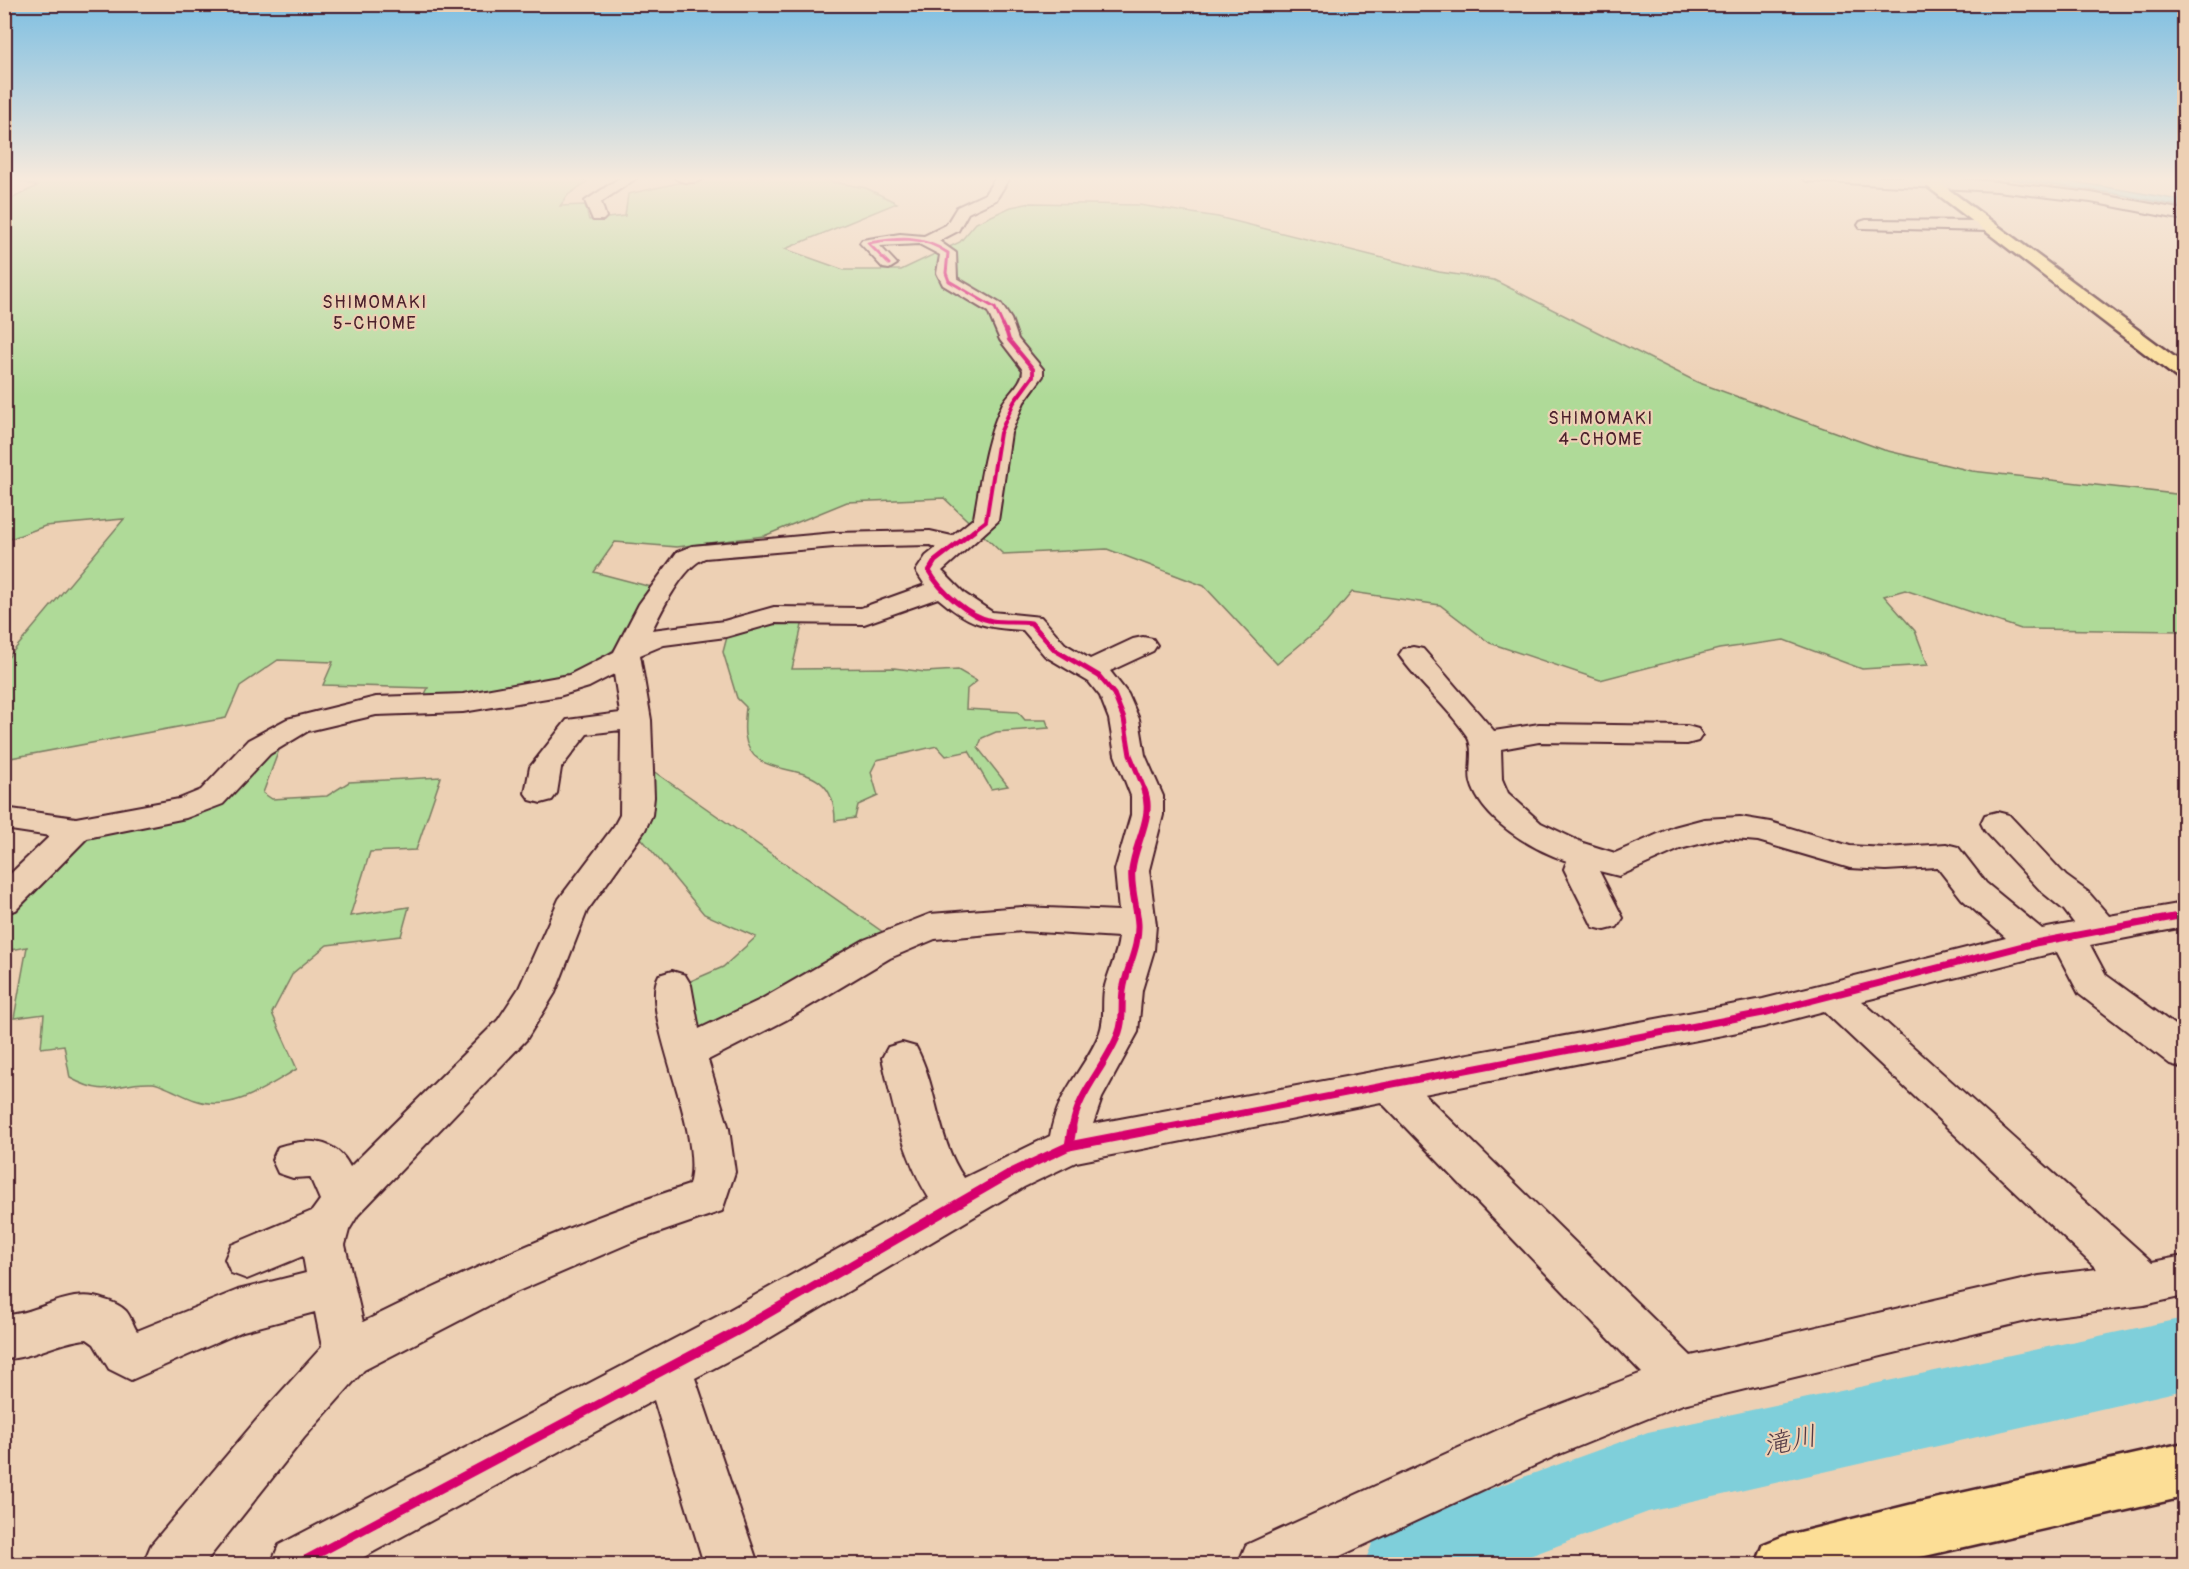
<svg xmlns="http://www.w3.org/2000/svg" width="2189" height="1569" font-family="Pangolin,'Klee One',sans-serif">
  <rect width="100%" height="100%" fill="#edd0b4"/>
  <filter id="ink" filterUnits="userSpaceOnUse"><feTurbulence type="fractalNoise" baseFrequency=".0167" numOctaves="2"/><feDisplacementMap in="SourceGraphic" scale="12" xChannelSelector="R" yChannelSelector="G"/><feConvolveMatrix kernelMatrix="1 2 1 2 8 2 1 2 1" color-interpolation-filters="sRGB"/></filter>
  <g filter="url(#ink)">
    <!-- green -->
    <g fill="#afda98" stroke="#7c7c62" stroke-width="1.5">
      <path d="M 6,177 L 557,177 L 588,181 L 568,195 L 560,206 L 585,205 L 589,220 L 625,216 L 628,194 L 706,177 L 807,177 L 866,188 L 897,203 L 785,249 L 844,270 L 901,270 L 960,242 L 976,223 L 1011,207 L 1031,203 L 1139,205 L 1218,217 L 1439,272 L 1494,280 L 1697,382 L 1884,450 L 1972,471 L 2184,495 L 2184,628 L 2181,631 L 2021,629 L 1905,590 L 1884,596 L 1915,631 L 1928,665 L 1862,669 L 1784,640 L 1719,649 L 1600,680 L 1490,643 L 1440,605 L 1352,592 L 1326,623 L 1277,664 L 1204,586 L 1107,549 L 1003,554 L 944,498 L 847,502 L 764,536 L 677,547 L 615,542 L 594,572 L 655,588 L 625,641 L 596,663 L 560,680 L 514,685 L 477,697 L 423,698 L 428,688 L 323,685 L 333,662 L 278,660 L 240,686 L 226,718 L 5,759 L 5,661 L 124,519 L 45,526 L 5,541 L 5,202 L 37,186 Z"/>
      <path d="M 765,621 L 803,621 L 792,669 L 894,668 L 925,672 L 958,670 L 977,681 L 967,689 L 966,709 L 1018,712 L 1025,720 L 1046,720 L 1049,728 L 996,732 L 982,738 L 978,748 L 1008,786 L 991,789 L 969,751 L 946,756 L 937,746 L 877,760 L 871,772 L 878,796 L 858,805 L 855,818 L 835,821 C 835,746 752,791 745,735 C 744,726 745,716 746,707 L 737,698 L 723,652 L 728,633 Z"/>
      <path d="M 283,739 L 263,793 L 272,799 L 327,796 L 349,782 L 441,777 L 416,850 L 370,852 L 350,916 L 409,907 L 401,936 L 327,945 L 293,973 L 272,1013 L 297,1069 C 266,1087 232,1113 195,1100 C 185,1097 162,1084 153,1083 C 114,1081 111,1100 70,1078 L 64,1045 L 41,1048 L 44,1014 L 14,1018 L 27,947 L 5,951 L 4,913 L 80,832 L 209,805 Z"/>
      <path d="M 646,766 L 887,935 L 695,1041 L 686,983 L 723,967 L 756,937 L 704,914 L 637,833 Z"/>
    </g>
    <!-- water -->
    <path fill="#7fcfda" stroke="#6a8994" stroke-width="1.5" d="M 1994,177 C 2058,177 2121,189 2184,201 L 2184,207 L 2111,193 Z"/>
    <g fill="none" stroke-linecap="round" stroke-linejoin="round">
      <!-- river -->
      <path fill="#7fcfda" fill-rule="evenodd" d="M 2184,1318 L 2184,1390 L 1648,1512 L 1508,1564 L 1364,1564 L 1376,1534 L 1402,1521 L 1648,1432 Z"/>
      <defs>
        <g id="minor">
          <path d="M 621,177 L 638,177 L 601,202 L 606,217 L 603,220 L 593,220 L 585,201 Z"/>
          <path d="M 674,177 L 705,177 C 698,184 681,184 674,177 Z"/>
          <path d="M 996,177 L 1010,177 L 996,200 L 968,213 L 958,231 L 939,241 L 956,253 L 957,278 L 1001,304 L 1011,319 L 1018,339 L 1043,369 L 1043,376 L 1024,402 L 1011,433 L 998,521 L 942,571 L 965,594 L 992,612 L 1041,617 L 1065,644 L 1090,659 L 1133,639 L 1143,637 L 1153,639 L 1157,645 L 1153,651 L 1110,671 L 1128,694 L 1139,719 L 1145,755 L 1163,796 L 1163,815 L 1149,870 L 1156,925 L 1154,950 L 1142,990 L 1138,1032 L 1102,1098 L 1093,1124 L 1763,999 L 2006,938 L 1962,899 L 1937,867 L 1886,870 L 1850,868 L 1758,841 L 1722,838 L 1680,849 L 1619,876 L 1599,871 L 1623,918 L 1617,927 L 1605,930 L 1593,927 L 1564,869 L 1567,861 C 1533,850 1481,820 1471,782 C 1468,767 1475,749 1467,736 C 1448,707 1419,684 1399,655 L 1403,649 L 1413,647 L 1423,649 L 1494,731 L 1539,724 L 1687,726 L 1698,729 L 1702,735 L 1698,741 L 1687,744 L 1539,742 L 1501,749 L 1502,779 L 1508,793 L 1541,823 L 1583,843 L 1615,853 L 1674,827 L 1704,819 L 1740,817 L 1770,822 L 1850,846 L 1886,848 L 1946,844 L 1958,847 L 1986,883 L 2042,929 L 2074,923 L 2064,910 L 2042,892 L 1985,831 L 1981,823 L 1985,815 L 1997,812 L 2009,815 L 2066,876 L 2088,892 L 2109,916 L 2184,903 L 2184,927 L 2090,945 L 2106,975 L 2184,1032 L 2184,1068 L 2170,1064 L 2079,994 L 2057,952 L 1862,1001 L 2152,1262 L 2184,1256 L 2184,1296 L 2144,1305 L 2039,1318 L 1683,1404 L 1555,1456 L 1323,1564 L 1238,1564 L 1246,1545 L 1522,1419 L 1642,1373 L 1381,1102 L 1076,1162 L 1024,1187 L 756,1346 L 695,1378 L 758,1564 L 704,1564 L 654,1400 L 351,1564 L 271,1564 L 279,1545 L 722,1314 L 929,1198 C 903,1156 893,1106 882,1058 L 888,1047 L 902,1043 L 916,1047 C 938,1088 936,1137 964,1178 L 1050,1136 C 1058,1089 1085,1070 1100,1032 C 1105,1018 1102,1004 1104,990 C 1108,972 1117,956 1119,937 L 1022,931 L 935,939 L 890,958 L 786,1020 L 708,1060 L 729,1129 L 735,1172 L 722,1211 L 632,1242 L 509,1295 L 364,1370 L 304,1438 L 204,1564 L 143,1564 L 151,1545 L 270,1404 L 322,1347 L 315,1312 L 243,1331 L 131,1380 L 109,1369 L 94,1344 L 87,1339 C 59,1341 31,1359 4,1359 L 4,1315 C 39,1315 69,1286 105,1300 C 112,1302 120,1305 126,1311 C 131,1317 133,1325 137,1331 L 238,1290 L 306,1273 L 303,1256 L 247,1279 L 231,1273 L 225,1259 L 231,1245 L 312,1211 L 320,1200 L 310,1177 L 293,1178 L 278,1173 L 272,1160 L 278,1147 C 305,1138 336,1138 350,1167 L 498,1020 L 519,988 L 559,899 L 614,826 L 620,815 L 621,730 L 587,734 L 561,768 L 557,793 L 552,800 L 541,803 L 530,800 L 525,793 L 530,767 L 567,720 L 620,713 L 614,674 L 589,687 L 559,696 L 463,712 L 376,715 L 308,731 L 270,754 L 223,804 L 186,818 L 87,838 L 16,910 L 4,913 L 4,880 L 50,836 L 4,829 L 4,808 L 76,818 L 179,799 L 201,790 L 248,740 L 287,719 L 376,697 L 463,694 L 569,675 L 614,652 L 639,604 L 677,552 L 692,546 L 834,533 L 930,531 L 952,536 L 974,518 C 981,479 985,441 1002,405 C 1008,393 1023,383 1023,370 L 1000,340 L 988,312 L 943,285 L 937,273 L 940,255 L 919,244 L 880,246 L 897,264 L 889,269 L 883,268 L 860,243 L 862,240 L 900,234 L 924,236 L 946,225 L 957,207 L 985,194 ZM 930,545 L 936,548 L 926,556 L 916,571 L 925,585 L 861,608 L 774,607 L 724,621 L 652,630 C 663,608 683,567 705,558 L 834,547 ZM 938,598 C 968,624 984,628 1023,630 L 1045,656 L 1089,682 L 1100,696 L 1109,719 L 1115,755 L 1131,796 L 1131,815 L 1115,870 L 1119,911 L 1022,907 L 930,914 L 864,940 L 760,1000 L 699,1029 L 691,985 L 685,975 L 672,971 L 659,975 C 638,1013 705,1130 689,1185 C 576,1221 470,1269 363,1322 L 345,1245 L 349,1230 L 358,1215 L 526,1040 L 555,993 L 587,911 L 645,830 L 652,815 L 654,797 L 651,720 L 640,655 L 664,645 L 726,637 L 775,623 L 864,624 ZM 1824,1011 L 2097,1269 L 2039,1276 L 1691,1356 L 1424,1094 L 1763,1027 Z"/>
          <path d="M 1800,177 L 1930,177 L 1997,182 L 2091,193 L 2184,210 L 2184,220 L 2091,202 L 1997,191 L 1807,181 Z"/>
          <path d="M 1866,220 L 1988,221 L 1996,226 L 1988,231 L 1860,228 L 1858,225 L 1860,222 Z"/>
        </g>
        <g id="primary">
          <path d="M 1915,177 L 1932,177 L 2184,364 L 2184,380 L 2177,378 Z"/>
          <path d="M 2184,1443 L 2184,1497 L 1890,1564 L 1756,1564 L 1764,1544 L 1784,1536 L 1921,1502 Z"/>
        </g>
      </defs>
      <!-- minor casing -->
      <use href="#minor" stroke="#4a1f2b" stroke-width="4"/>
      <!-- primary casing -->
      <use href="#primary" stroke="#4a1f2b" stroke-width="5"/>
      <!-- minor -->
      <use href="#minor" fill="#edd0b4" fill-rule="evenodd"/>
      <!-- primary -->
      <use href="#primary" fill="#fcde96" fill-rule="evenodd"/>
      <defs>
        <path id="cycleway-far4" d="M 889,264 L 868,243 C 898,238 922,235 948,253 L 946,273 L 949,281 L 995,308 L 1006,332"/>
        <path id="cycleway-far3" d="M 973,531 L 986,521 L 1000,433 L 1014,402 L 1033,376 L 1033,369 L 1009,340 L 1006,330"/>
        <path id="cycleway-far2" d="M 975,530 L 935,561 L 929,571 C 940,591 969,617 992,621 C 1005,623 1018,621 1031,623 L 1055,650 L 1099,676 L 1114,694 L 1124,719 L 1130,755 L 1145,791"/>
        <g id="cycleway-far1">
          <path d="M 1072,1130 C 1077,1092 1107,1066 1119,1032 C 1124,1018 1121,1004 1123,991 C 1126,968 1139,949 1138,924 C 1137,907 1130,887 1132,870 C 1134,844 1155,816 1144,790"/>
          <path d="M 1154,1130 L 1763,1013 L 2035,943 L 2184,915"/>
        </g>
        <g id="cycleway">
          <path d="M 1069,1146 L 1072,1128"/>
          <path d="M 298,1564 L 739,1330 L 1009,1174 L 1069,1146 L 1162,1128"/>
        </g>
      </defs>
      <!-- cycleway-far4 casing -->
      <use href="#cycleway-far4" stroke="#edd0b4" stroke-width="5"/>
      <!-- cycleway-far3 casing -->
      <use href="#cycleway-far3" stroke="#edd0b4" stroke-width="6"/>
      <!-- cycleway-far2 casing -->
      <use href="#cycleway-far2" stroke="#edd0b4" stroke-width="8"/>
      <!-- cycleway-far1 casing -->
      <use href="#cycleway-far1" stroke="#edd0b4" stroke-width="10"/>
      <!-- cycleway casing -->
      <use href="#cycleway" stroke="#edd0b4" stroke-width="13"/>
      <!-- cycleway-far4 -->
      <use href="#cycleway-far4" stroke="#d6006c" stroke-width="3"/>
      <!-- cycleway-far3 -->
      <use href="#cycleway-far3" stroke="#d6006c" stroke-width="4"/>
      <!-- cycleway-far2 -->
      <use href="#cycleway-far2" stroke="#d6006c" stroke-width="5"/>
      <!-- cycleway-far1 -->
      <use href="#cycleway-far1" stroke="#d6006c" stroke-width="7"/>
      <!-- cycleway -->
      <use href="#cycleway" stroke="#d6006c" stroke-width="9"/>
    </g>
  </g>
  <!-- sky -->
  <linearGradient id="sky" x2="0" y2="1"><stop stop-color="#7ebfe2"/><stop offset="0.45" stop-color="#f7eadd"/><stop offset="1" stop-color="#f7eadd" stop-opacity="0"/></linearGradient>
  <rect width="2189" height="397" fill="url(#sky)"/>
  <g text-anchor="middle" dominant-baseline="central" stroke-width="4.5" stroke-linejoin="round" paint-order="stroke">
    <!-- far-neighbourhood labels -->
    <g font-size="18" letter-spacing="1.5" fill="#4a1f2b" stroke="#edd0b4">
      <text x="375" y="302">SHIMOMAKI<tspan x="375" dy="21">5-CHOME</tspan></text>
      <text x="1601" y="418">SHIMOMAKI<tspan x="1601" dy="21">4-CHOME</tspan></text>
    </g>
    <!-- near-water labels -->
    <g font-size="27" font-style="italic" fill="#523945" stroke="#edd0b4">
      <text transform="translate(1790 1441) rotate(-12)">滝川</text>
    </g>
  </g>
  <!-- margin -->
  <rect width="2189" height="1569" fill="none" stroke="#edd0b4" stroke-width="24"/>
  <rect x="12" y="12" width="2165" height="1545" fill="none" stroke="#4a1f2b" stroke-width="2" filter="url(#ink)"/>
</svg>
